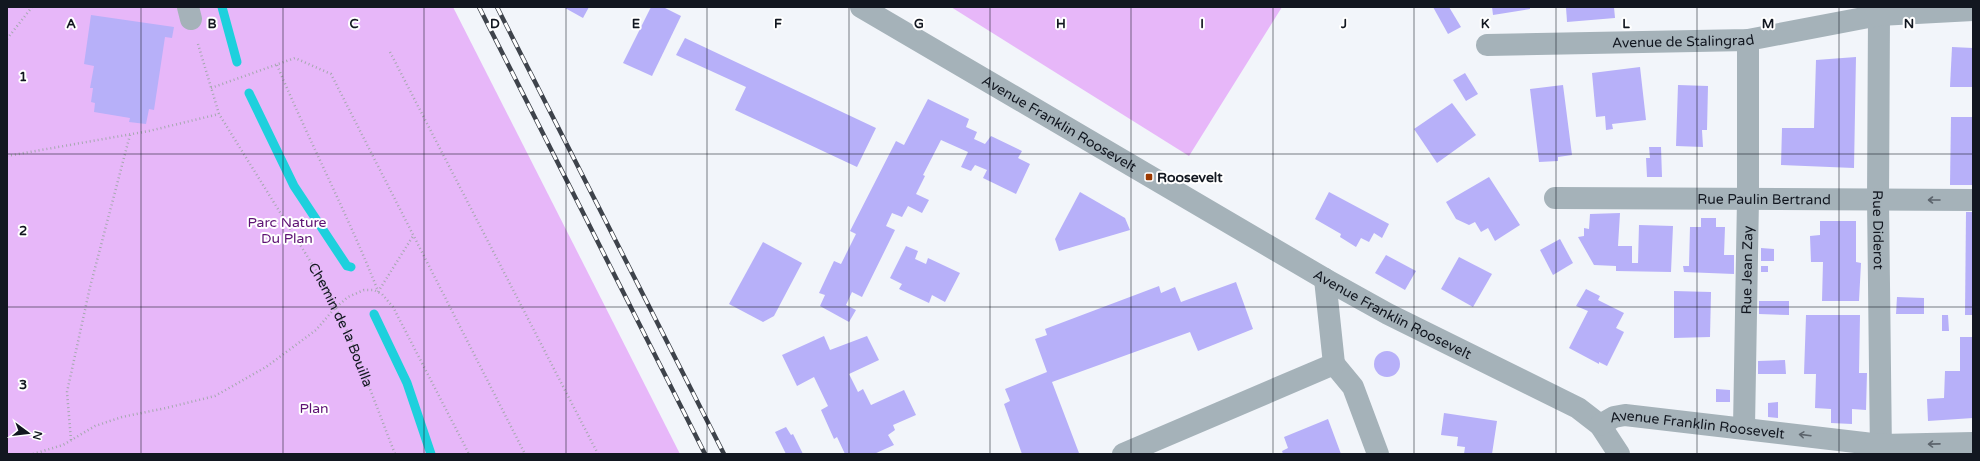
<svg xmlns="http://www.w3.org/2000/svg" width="1980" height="461" font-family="'Varela Round',sans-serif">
  <rect width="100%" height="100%" fill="#f2f5fa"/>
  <!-- green -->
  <g fill="#e7b7f9">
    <path d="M 7,7 L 453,7 L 680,454 L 7,454 Z"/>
    <path d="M 951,7 L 1282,7 L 1189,156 Z"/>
  </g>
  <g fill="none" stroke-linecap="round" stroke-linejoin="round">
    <!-- stream -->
    <g stroke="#1ed0dd" stroke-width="9">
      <path d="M 222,7 L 237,62"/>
      <path d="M 249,93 L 294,186 L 347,266 L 351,267"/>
      <path d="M 374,314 L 407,383 L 431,454"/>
    </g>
  </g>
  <!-- building -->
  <g fill="#b7b0f9">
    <path d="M 566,7 L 589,7 L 583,18 L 565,8 Z"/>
    <path d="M 651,7 L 663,7 L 681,16 L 652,76 L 623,63 Z"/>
    <path d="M 1433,7 L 1449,7 L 1461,27 L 1448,34 Z"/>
    <path d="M 1492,7 L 1530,7 L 1530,9 L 1493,15 Z"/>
    <path d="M 1566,7 L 1614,7 L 1615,18 L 1567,22 Z"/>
    <path d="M 91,15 L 174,27 L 172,38 L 165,37 L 154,110 L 149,109 L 146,124 L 129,122 L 130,118 L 94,112 L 95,103 L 91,102 L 93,88 L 90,88 L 94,66 L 84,64 Z"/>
    <path d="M 685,38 L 876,128 L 857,167 L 735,110 L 746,87 L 676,55 Z"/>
    <path d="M 1952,47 L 1973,48 L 1973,87 L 1950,87 Z"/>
    <path d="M 1856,57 L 1854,168 L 1781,165 L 1782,128 L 1814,128 L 1816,60 Z"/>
    <path d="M 1640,67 L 1646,120 L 1612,124 L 1613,129 L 1606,130 L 1605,116 L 1596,117 L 1592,73 Z"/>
    <path d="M 1465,73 L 1478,94 L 1466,101 L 1453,80 Z"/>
    <path d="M 1563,85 L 1572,155 L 1558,157 L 1558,161 L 1539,162 L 1530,89 Z"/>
    <path d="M 1678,85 L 1708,86 L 1707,130 L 1702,130 L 1703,147 L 1676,146 Z"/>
    <path d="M 928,99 L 969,119 L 966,127 L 977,132 L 974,139 L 985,144 L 991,136 L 1022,151 L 1018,158 L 1030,164 L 1016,194 L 983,178 L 987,170 L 975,165 L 971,171 L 961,167 L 968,152 L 941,140 L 923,175 L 925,176 L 916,194 L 929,200 L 922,213 L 908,206 L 902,217 L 892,213 L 886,226 L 895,230 L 862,297 L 852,292 L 846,305 L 856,310 L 849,322 L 820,306 L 825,295 L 819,293 L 834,261 L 841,264 L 856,234 L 850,231 L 896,141 L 904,145 Z"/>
    <path d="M 1452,103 L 1476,135 L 1437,163 L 1414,129 Z"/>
    <path d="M 1951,117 L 1973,117 L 1973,185 L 1950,185 Z"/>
    <path d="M 1649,147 L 1661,147 L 1662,177 L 1647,177 L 1646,158 L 1650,158 Z"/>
    <path d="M 1489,177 L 1520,225 L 1495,241 L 1488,228 L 1481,232 L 1475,222 L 1469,225 L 1456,219 L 1446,202 Z"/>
    <path d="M 1080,192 L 1125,218 L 1130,230 L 1059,251 L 1055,239 Z"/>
    <path d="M 1329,192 L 1389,224 L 1382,238 L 1374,233 L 1369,242 L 1361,238 L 1356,247 L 1340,237 L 1341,234 L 1315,219 Z"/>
    <path d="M 1966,212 L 1973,212 L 1973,315 L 1965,315 Z"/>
    <path d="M 1620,213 L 1618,246 L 1632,246 L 1632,263 L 1638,263 L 1639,225 L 1673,226 L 1671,272 L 1616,271 L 1616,266 L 1594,265 L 1578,237 L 1584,236 L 1584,228 L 1589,229 L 1590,214 Z"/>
    <path d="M 1701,218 L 1716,218 L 1716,227 L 1725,227 L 1724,255 L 1734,255 L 1734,274 L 1684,272 L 1683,266 L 1689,266 L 1690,227 L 1701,227 Z"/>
    <path d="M 1820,221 L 1856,221 L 1856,262 L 1861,263 L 1859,301 L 1822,301 L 1823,262 L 1811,262 L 1810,236 L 1820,235 Z"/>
    <path d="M 1560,239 L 1573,263 L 1553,275 L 1540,250 Z"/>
    <path d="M 763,242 L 802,263 L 774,316 L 763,322 L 729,304 Z"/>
    <path d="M 906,246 L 918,251 L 915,259 L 926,264 L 928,258 L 960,273 L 945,302 L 932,295 L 929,303 L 899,289 L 902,284 L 890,278 Z"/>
    <path d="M 1761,248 L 1774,249 L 1774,261 L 1761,261 Z"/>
    <path d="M 1386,255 L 1416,271 L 1405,290 L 1375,273 Z"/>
    <path d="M 1459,257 L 1492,274 L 1473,307 L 1441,289 Z"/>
    <rect x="1761" y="266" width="7" height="6"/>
    <path d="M 1236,282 L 1253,329 L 1198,351 L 1190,332 L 1052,382 L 1079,453 L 1022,454 L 1004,404 L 1010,401 L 1005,389 L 1047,372 L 1035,339 L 1047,335 L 1045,329 L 1159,286 L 1161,293 L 1175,287 L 1181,302 Z"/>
    <path d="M 1586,289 L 1600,296 L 1598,300 L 1624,313 L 1616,328 L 1624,332 L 1607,366 L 1599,362 L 1599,364 L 1569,348 L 1588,311 L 1576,306 Z"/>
    <path d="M 1674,291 L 1711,292 L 1710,337 L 1674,338 Z"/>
    <path d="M 1897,297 L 1924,298 L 1924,314 L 1896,314 Z"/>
    <path d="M 1759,301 L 1789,301 L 1789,315 L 1759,314 Z"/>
    <path d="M 1806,315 L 1860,315 L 1859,373 L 1867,373 L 1866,410 L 1852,409 L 1852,424 L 1831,423 L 1831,409 L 1815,408 L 1816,374 L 1804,374 Z"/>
    <path d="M 1942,315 L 1948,315 L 1949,331 L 1942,331 Z"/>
    <path d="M 824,336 L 830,350 L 867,336 L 879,360 L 849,374 L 858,392 L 863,389 L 871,405 L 904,390 L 916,415 L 893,425 L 895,430 L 888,435 L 894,445 L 874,454 L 845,454 L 837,437 L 834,439 L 821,410 L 828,406 L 814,377 L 797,386 L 782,355 Z"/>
    <path d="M 1960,337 L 1973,337 L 1973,418 L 1928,421 L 1927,399 L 1944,398 L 1945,371 L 1960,371 Z"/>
    <circle cx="1387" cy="364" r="13"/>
    <path d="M 1785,360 L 1786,374 L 1758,374 L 1758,361 Z"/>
    <path d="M 1716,389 L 1730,390 L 1730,402 L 1716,402 Z"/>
    <path d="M 1778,402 L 1778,418 L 1768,417 L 1768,403 Z"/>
    <path d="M 1444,413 L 1497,421 L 1492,454 L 1464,454 L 1465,447 L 1457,446 L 1458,437 L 1441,435 Z"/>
    <path d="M 1328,419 L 1341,454 L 1283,454 L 1282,451 L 1288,448 L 1284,437 Z"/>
    <path d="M 786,427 L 791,435 L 793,434 L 803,454 L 786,454 L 775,432 Z"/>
  </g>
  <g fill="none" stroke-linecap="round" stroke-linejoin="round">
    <!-- path -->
    <g stroke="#a5a8af" stroke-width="2.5" stroke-dasharray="1 3" stroke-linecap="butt">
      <path d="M 7,39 L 32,7"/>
      <path id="s1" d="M 198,44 L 219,114 L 322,280 L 350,337 L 395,454"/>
      <path d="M 390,52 L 598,454"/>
      <path d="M 277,65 C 309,141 348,215 378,291"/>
      <path d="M 211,88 L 295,58 L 331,74 L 525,454"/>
      <path d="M 7,156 L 149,131 L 219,114"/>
      <path d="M 378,292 L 413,236"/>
      <path d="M 71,440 L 67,392 L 90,287 L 130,135"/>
      <path d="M 33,454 L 63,445 L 95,426 L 122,417 L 166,408 L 215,396 L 266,367 L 316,330 L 335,308 L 348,297 L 364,290 L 374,290 L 382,294 L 393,307 L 469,454"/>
    </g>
    <!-- minor -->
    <g stroke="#a5b2b9" stroke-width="22">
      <path d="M 188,7 L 191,19"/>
      <path id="s2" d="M 861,7 L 1325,279 L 1388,314 L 1578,408 L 1600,425 L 1619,454"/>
      <path id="s3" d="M 1879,15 L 1878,200 L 1881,454"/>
      <path id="s4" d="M 1487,45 L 1748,40 L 1879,15 L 1973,10"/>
      <path id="s5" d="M 1555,198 L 1973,200"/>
      <path d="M 1334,364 L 1353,387 L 1378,454"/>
      <path id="s6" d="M 1600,425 L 1614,417 L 1625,415 L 1881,445 L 1973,443"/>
      <path id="s7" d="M 1744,427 L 1748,199 L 1748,40"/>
      <path d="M 1123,454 L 1334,364 L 1325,279"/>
    </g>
    <defs>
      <g id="rail">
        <path d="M 479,7 L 705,454"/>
        <path d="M 497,7 L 724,454"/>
      </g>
    </defs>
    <!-- rail casing -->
    <use href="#rail" stroke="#3e434b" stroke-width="4.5"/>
    <!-- rail -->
    <use href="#rail" stroke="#fff" stroke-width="3" stroke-dasharray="9" stroke-linecap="butt"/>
  </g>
  <!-- one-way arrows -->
  <defs><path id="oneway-shaft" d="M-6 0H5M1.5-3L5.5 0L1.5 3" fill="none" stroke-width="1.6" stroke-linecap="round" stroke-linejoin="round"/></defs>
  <g stroke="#5c646c">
    <use href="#oneway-shaft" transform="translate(1934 200) rotate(-180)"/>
    <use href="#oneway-shaft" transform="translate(1805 435) rotate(-173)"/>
    <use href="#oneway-shaft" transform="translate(1934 444) rotate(179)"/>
  </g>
  <!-- grid -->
  <path fill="none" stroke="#121720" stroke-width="1" stroke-opacity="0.55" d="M 141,7 L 141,454M 283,7 L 283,454M 424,7 L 424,454M 566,7 L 566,454M 707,7 L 707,454M 849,7 L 849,454M 990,7 L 990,454M 1131,7 L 1131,454M 1273,7 L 1273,454M 1414,7 L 1414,454M 1556,7 L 1556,454M 1697,7 L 1697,454M 1839,7 L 1839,454M 7,154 L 1973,154M 7,307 L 1973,307"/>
  <!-- markers -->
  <rect fill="#9c3901" stroke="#fff" stroke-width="1.5" x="1145" y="173" width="8" height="8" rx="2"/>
  <g text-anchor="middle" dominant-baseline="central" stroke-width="4" stroke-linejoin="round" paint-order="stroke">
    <!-- street labels -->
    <g font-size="14" fill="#121720" stroke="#fff">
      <text stroke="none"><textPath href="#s4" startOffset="196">Avenue de Stalingrad</textPath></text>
      <text stroke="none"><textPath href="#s2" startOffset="230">Avenue Franklin Roosevelt</textPath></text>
      <text stroke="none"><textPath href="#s5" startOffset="209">Rue Paulin Bertrand</textPath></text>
      <text stroke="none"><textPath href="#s3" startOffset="215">Rue Diderot</textPath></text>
      <text stroke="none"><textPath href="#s7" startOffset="157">Rue Jean Zay</textPath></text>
      <text stroke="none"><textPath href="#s2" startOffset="614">Avenue Franklin Roosevelt</textPath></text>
      <text stroke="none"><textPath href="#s1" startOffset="317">Chemin de la Bouilla</textPath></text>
      <text stroke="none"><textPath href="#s6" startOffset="100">Avenue Franklin Roosevelt</textPath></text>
    </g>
    <!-- poi labels -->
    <g font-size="14" font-weight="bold" fill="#121720" stroke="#fff" text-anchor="start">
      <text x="1157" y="177">Roosevelt</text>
    </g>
    <!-- park labels -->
    <g font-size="14" fill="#5e1274" stroke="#fff">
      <text x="287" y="222">Parc Nature<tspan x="287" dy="16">Du Plan</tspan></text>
      <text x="314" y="408">Plan</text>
    </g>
  </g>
  <g font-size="13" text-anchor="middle" font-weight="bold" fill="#121720" stroke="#fff" stroke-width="4" stroke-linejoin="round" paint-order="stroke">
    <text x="71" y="28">A</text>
    <text x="212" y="28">B</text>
    <text x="354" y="28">C</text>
    <text x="495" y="28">D</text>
    <text x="636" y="28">E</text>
    <text x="778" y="28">F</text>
    <text x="919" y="28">G</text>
    <text x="1061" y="28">H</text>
    <text x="1202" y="28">I</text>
    <text x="1344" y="28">J</text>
    <text x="1485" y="28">K</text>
    <text x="1626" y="28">L</text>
    <text x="1768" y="28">M</text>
    <text x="1909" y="28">N</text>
    <text x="23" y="81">1</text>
    <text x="23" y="235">2</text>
    <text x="23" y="389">3</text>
  </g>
  <!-- border -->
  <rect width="1980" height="461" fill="none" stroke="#121720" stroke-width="16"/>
  <!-- north arrow -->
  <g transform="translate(28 433) rotate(105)" stroke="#ffffff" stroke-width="3" paint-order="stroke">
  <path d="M0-3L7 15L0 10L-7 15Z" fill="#121720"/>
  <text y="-6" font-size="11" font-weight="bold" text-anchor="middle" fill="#121720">N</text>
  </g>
</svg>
